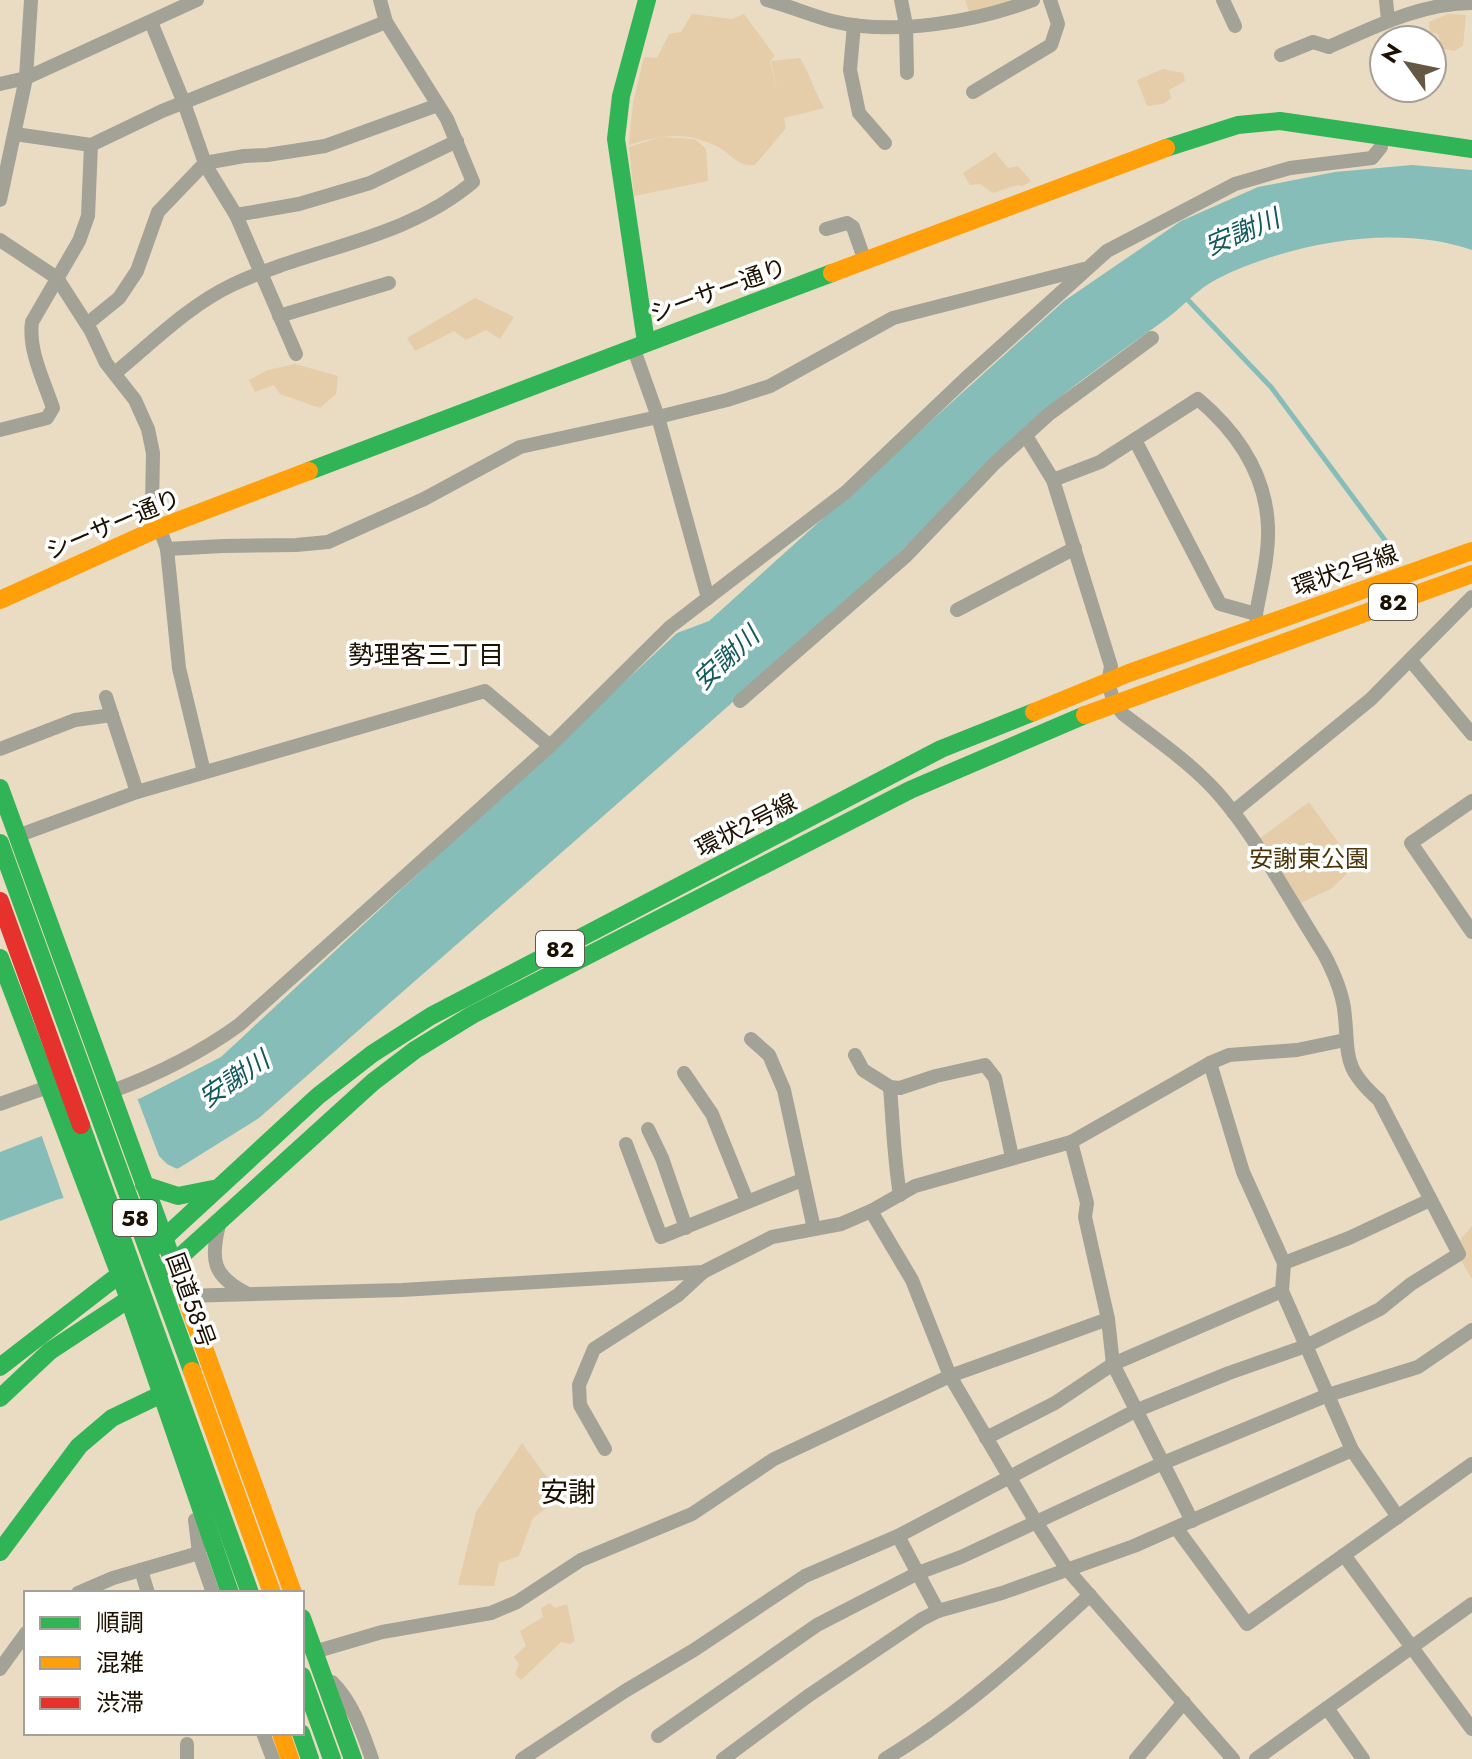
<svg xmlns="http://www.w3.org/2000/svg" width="1472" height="1759" font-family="Jost,'Noto Sans JP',sans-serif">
  <rect width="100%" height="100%" fill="#eadbc3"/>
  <!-- green -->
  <g fill="#e4cda8">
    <path d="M 965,0 L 1013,0 L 970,14 Z"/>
    <path d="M 692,14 L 732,19 L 744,14 L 775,56 L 770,61 L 778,94 L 771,61 L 800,58 C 810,74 814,91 824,108 L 784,118 L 786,128 L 755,165 C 736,167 732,153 716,146 C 685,131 661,135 629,145 L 633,103 L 644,57 L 657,58 L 669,34 L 681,32 Z"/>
    <path d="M 1448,14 L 1466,15 L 1463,46 L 1454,51 L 1441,48 L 1438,34 L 1430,32 L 1429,22 Z"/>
    <path d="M 1163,69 L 1183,73 L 1185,81 L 1169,90 L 1171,98 L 1163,104 L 1147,106 L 1137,80 Z"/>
    <path d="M 661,137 L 695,139 L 706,149 L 708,181 L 634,196 L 629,147 Z"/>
    <path d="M 995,152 L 1008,168 L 1018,166 L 1031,181 L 1023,186 L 1017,185 L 993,193 L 980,184 L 970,185 L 963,173 Z"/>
    <path d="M 475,298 L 514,317 L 500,339 L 486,330 L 466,340 L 454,331 L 415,351 L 407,338 Z"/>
    <path d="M 295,364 L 338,376 L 336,394 L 320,408 L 280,394 L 274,385 L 255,392 L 249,380 L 268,370 Z"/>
    <path d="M 1309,802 L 1355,866 L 1331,889 L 1300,903 L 1259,839 Z"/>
    <path d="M 1472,1226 L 1472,1279 L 1460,1259 L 1459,1241 Z"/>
    <path d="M 522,1443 L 561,1497 L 533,1518 L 519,1556 L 499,1563 L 494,1586 L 458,1585 L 476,1512 Z"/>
    <path d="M 550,1603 L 555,1608 L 567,1604 L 575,1641 L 570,1644 L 561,1642 L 521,1680 L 515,1674 L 519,1664 L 514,1657 L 526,1646 L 520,1631 L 543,1617 L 541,1608 Z"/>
  </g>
  <!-- water -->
  <path fill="#87bdb8" d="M 1412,165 L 1472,170 L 1472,250 C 1396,223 1288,243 1217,279 C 1197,289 1181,309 1162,322 C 1119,353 1074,384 1033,420 C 981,466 936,520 885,566 C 678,753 467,934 259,1118 L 179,1168 L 56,1200 L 0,1221 L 0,1152 L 141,1098 L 221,1057 L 677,633 L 709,621 L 1064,301 L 1181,221 L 1258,187 L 1335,172 Z"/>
  <!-- pier -->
  <path fill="#eadbc3" d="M 136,1095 L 159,1156 L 167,1164 L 179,1170 L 65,1202 L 40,1131 Z"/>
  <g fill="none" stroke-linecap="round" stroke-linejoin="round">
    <!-- stream -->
    <path stroke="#87bdb8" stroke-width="5" d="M 1187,299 L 1271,387 L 1396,555"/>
    <!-- street -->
    <g stroke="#a2a296" stroke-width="14">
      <path d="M 767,0 C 789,6 810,15 832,21 C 892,36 976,22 1033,0"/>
      <path d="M 901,0 L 906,25 L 907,73"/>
      <path d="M 1223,0 L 1235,26"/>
      <path d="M 1386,0 L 1388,20"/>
      <path d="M 151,22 L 184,103 L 206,166 L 236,215 L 296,354"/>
      <path d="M 854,25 L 850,70 L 859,113 L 885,143"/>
      <path d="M 1281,55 L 1313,42 L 1329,47 C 1374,27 1421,3 1472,3"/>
      <path d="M 0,84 L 26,78 L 197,0"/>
      <path d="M 973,92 L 1051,45 L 1058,24 L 1050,0"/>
      <path d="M 15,134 L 91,145 L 162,111 L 386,22"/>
      <path d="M 0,200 L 26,78 L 31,0"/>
      <path d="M 236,215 L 299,204 L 370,183 L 457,141"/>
      <path d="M 826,229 L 847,223 L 853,227 L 865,261"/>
      <path d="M 0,240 L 57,278 L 91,331 L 106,363 L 135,400 L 148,429 L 153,453 L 152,507 L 167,549 L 223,546 L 296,545 L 328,542 L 424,499 L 520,447 L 658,417 L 727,400 L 770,386 L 893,318 L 1084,269"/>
      <path d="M 279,316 L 389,283"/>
      <path d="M 87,324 L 119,298 L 137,271 L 158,212 L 205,163 L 244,156 L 267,155 L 325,146 L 438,105"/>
      <path d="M 633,347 L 658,417 L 708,598"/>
      <path d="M 115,373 C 153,342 188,306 232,285 C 312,247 403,241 473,182 L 447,119 L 386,22 L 380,0"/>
      <path d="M 0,430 L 47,418 L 53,408 C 44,381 28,350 32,322 L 79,241 L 88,216 L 91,145"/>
      <path d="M 1026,436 L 1053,480"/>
      <path d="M 1135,440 L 1220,604 L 1256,614 L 1257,622"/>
      <path d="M 167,549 L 179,668 L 204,772"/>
      <path d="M 957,610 L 1075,548"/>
      <path d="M 1411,661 L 1472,734"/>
      <path d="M 106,697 L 137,792"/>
      <path d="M 740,701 L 906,556 L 995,463 L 1049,414 L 1152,338"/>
      <path d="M 0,749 L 75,720 L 112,715"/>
      <path d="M 1472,801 L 1411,843 L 1472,932"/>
      <path d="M 1233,812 L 1371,699 L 1472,597"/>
      <path d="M 17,836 L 137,792 L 485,691 L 550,746"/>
      <path d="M 751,1039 L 769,1055 L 784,1090 L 814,1229"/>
      <path d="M 855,1055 L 863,1070 L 890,1087 L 900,1088 L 936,1076 L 985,1065 L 995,1078 L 1012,1157"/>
      <path d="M 1210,1063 L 1243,1172 L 1284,1263 L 1282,1291 L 1352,1450 L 1398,1517"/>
      <path d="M 684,1073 L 712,1114 L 747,1201"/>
      <path d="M 890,1087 C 893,1124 894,1159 900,1195"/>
      <path d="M 110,1092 C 156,1075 199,1054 239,1025 L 550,746 L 670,627 L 846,492 L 965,379 L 1107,251 L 1235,184 L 1290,168 L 1372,158 L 1381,147 L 1381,134"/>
      <path d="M 0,1104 L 48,1087"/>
      <path d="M 648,1129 L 662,1158 L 686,1228"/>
      <path d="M 1071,1142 L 1087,1203 L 1085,1217 L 1108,1319 L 1113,1364 L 1192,1521"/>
      <path d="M 626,1144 L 661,1237 L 802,1180"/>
      <path d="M 871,1211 L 912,1280 L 950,1376 L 1036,1522 L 1066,1568 L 1233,1759"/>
      <path d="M 219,1225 C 210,1260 213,1276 246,1293"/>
      <path d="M 1284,1263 L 1349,1238 L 1430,1200"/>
      <path d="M 182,1296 L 402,1290 L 703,1272 L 772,1237 L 841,1224 L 871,1211 L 915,1186 L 1071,1142 L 1210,1063 L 1229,1055 L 1297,1050 L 1345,1040"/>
      <path d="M 986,1438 L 1055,1403 L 1113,1364 L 1282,1291"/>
      <path d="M 605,1449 L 580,1405 L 579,1385 L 594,1349 L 678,1295 L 703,1272"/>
      <path d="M 195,1520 L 199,1553 L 213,1593"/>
      <path d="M 1177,1529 L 1247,1624 L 1472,1464"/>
      <path d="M 898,1536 L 938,1611"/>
      <path d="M 1344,1555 L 1472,1729"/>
      <path d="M 141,1570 L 148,1593"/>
      <path d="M 78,1593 L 113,1578 L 199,1553"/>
      <path d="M 314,1652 L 382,1632 L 491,1613 L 517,1602 L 581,1560 L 692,1514 L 774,1459 L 950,1376 L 1108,1319"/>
      <path d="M 0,1669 L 26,1633"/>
      <path d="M 332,1682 C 353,1703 362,1731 372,1759"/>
      <path d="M 1327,1708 L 1363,1759"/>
      <path d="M 263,1733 L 273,1759"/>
      <path d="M 658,1736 L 817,1625 L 918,1573 L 961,1557 L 1163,1463 L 1328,1395 L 1418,1367 L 1472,1330"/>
      <path d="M 187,1744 L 187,1759"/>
      <path d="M 522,1759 L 625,1691 L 694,1650 L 805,1576 L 898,1536 L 1135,1411 L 1229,1373 L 1306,1346 L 1380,1309 L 1411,1284 L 1459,1254 L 1379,1100 C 1340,1065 1350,1055 1344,1008 C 1341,989 1333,971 1324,954 C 1292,904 1260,843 1222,798 C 1194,765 1158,741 1123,714 C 1110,699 1107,685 1111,666 L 1053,480 L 1100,462 L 1198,399 C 1237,432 1266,474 1268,527 C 1269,555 1261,586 1256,614"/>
      <path d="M 723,1759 L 808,1696 L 922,1619 L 938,1611 L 1002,1593 L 1134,1546 L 1352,1450"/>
      <path d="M 885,1759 C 960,1714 1026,1654 1090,1595"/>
      <path d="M 1136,1759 L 1184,1702"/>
      <path d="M 1256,1759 L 1472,1604"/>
    </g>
    <!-- fast -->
    <g stroke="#30b455" stroke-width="18">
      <path d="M 1166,148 L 1238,125 L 1280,121 L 1472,149"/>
      <path d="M 646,342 L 616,139 L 621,96 L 647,0"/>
      <path d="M 309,471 L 832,273"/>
      <path d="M 0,788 L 174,1265"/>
      <path d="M 0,958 L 129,1299 L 230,1593"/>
      <path d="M 144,1185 L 178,1196 L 213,1189"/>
      <path d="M 150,1251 L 318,1096 L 372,1054 L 431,1016 L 941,749 L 1034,712"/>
      <path d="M 159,1276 L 373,1082 L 415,1050 L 472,1015 L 910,790 L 1085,715"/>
      <path d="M 0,1367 L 119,1275"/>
      <path d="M 0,1398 L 50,1351 L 129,1299"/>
      <path d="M 0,1552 L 79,1446 L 112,1418 L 162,1394"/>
      <path d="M 302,1618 L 353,1759"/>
      <path d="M 302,1676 L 332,1759"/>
      <path d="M 301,1733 L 310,1759"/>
    </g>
    <!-- slow -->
    <g stroke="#ff9f0a" stroke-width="18">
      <path d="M 832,273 L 1166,148"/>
      <path d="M 0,600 L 159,528 L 309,471"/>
      <path d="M 1034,712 L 1129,673 L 1472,551"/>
      <path d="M 1085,715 L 1472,574"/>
      <path d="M 174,1265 L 293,1593"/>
      <path d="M 281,1733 L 290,1759"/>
    </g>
    <!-- fast-bridge -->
    <g stroke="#30b455" stroke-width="18">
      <path d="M 0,843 L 192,1371"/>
      <path d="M 81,1125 L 250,1593"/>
    </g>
    <!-- slow-bridge -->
    <path stroke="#ff9f0a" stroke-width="18" d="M 192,1371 L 272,1593"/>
    <!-- jam-bridge -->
    <path stroke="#e5322d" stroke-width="18" d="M 0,901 L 81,1125"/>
  </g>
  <g text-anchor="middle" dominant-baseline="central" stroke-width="7" stroke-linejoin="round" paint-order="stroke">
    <!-- shield labels -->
    <g fill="#fff" stroke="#60584c" stroke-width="2">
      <rect x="1369" y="584" width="48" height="36" rx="6"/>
      <rect x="536" y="931" width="48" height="36" rx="6"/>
      <rect x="113" y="1200" width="44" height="36" rx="6"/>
    </g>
    <g font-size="22" font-weight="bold" fill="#1c1000">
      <text x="1393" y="602">82</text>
      <text x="560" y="949">82</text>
      <text x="135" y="1218">58</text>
    </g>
    <!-- street labels -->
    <g font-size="24" fill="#1c1000" stroke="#fff">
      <text transform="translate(718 290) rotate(-20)">シーサー通り</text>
      <text transform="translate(113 524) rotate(-23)">シーサー通り</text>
      <text transform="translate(1345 570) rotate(-19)">環状2号線</text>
      <text transform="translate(746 825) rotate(-27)">環状2号線</text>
      <text transform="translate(191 1300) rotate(70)">国道58号</text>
    </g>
    <!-- park labels -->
    <g font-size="24" fill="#4d370a" stroke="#fff">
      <text x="1309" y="858">安謝東公園</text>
    </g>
    <!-- water labels -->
    <g font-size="26" font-style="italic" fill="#135a5d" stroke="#fff">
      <text transform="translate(1242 232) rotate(-23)">安謝川</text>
      <text transform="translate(726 658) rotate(-43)">安謝川</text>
      <text transform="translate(234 1079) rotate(-34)">安謝川</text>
    </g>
    <!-- neighbourhood labels -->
    <g font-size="26" fill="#1c1000" stroke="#fff">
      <text x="426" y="655">勢理客三丁目</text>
    </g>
    <!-- quarter labels -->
    <g font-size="28" fill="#1c1000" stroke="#fff">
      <text x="568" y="1492">安謝</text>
    </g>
  </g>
  <!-- legend -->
  <rect x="24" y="1591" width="280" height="144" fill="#ffffff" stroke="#a49f99" stroke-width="2"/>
  <rect x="40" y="1617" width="40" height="12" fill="#30b455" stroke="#a49f99" stroke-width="2"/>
  <text x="96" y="1631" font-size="24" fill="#1c1000">順調</text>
  <rect x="40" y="1657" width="40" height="12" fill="#ff9f0a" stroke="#a49f99" stroke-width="2"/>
  <text x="96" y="1671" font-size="24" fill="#1c1000">混雑</text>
  <rect x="40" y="1697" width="40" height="12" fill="#e5322d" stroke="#a49f99" stroke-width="2"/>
  <text x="96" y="1711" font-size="24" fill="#1c1000">渋滞</text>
  <!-- north arrow -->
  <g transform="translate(1408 64) rotate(303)"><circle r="38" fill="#ffffff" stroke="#a49f99" stroke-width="2"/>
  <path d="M0-6L14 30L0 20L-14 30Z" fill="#645744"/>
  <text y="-12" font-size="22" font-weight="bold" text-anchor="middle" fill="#1c1000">N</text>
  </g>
</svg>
